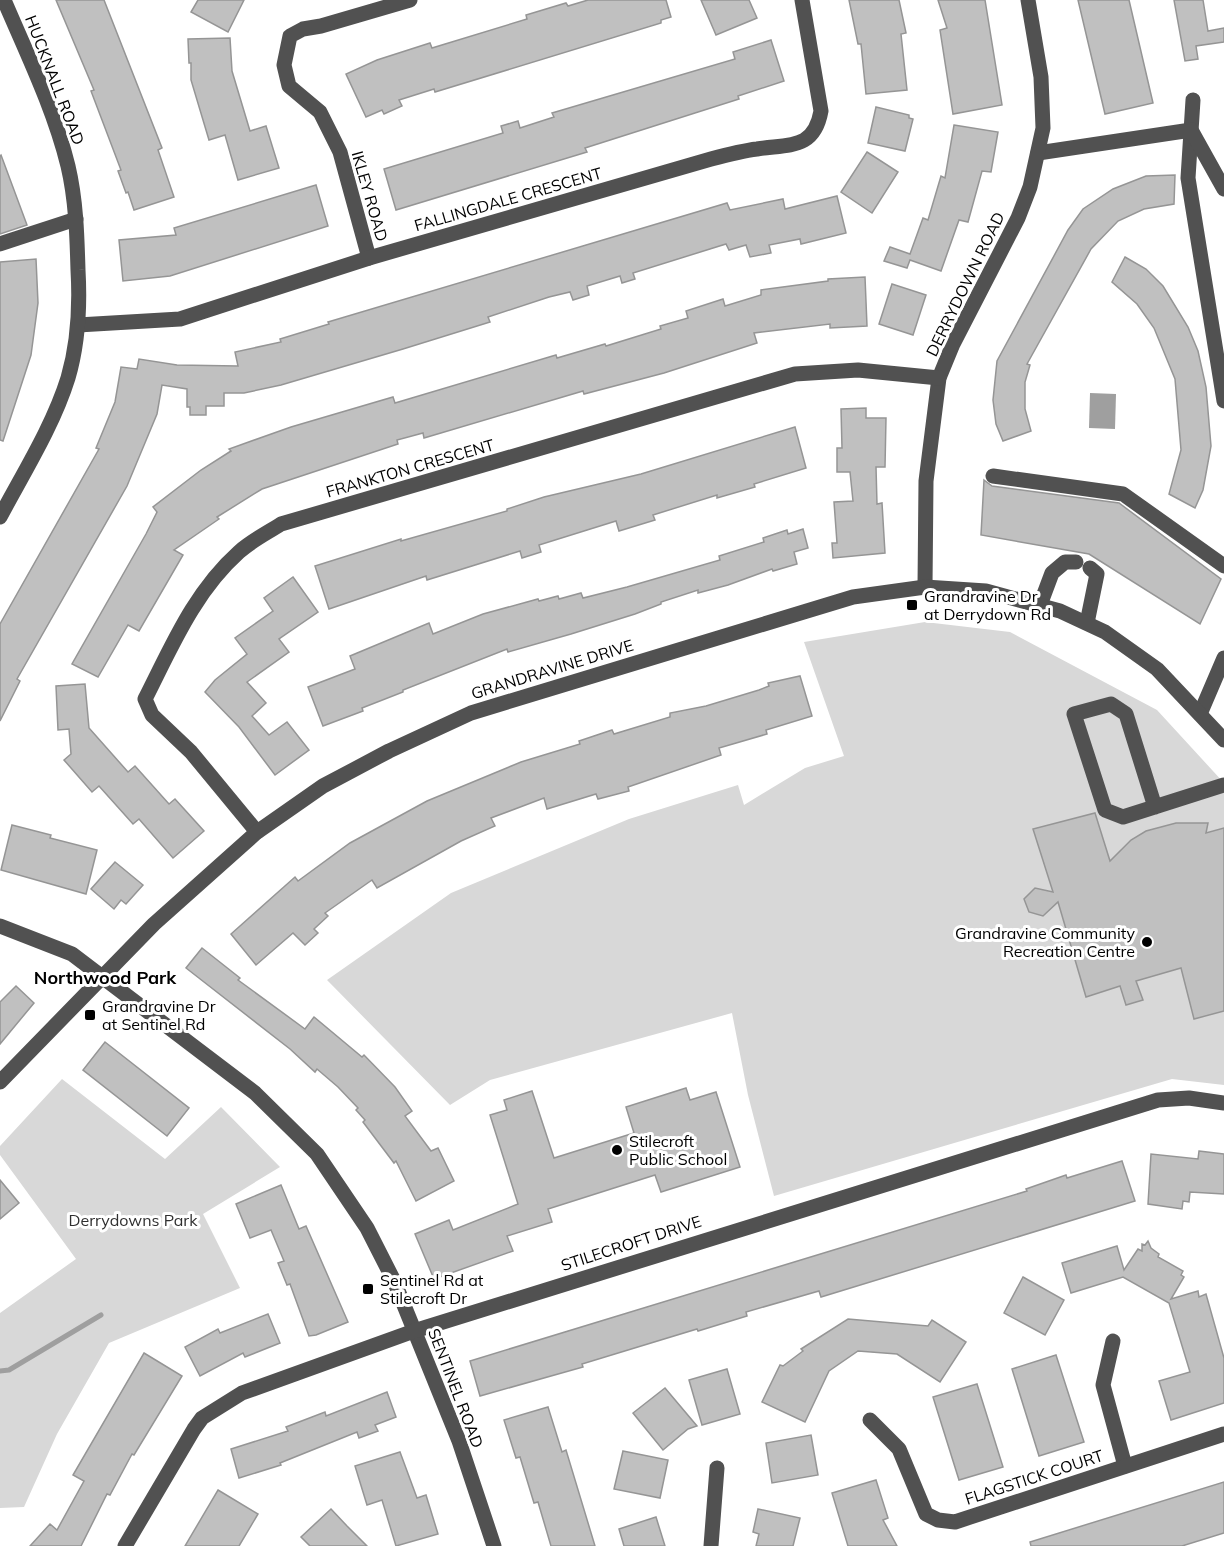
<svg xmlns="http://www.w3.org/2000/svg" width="1224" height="1546" font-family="Mulish,sans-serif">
  <rect width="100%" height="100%" fill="#fff"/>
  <!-- green -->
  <g fill="#d8d8d8">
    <path d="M 925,622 L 1010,632 L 1157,710 L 1224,783 L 1224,1085 L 1172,1079 L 774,1196 L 748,1095 L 732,1013 L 490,1080 L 450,1105 L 327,980 L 451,893 L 629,819 L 738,785 L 744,805 L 805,768 L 844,756 L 804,642 Z"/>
    <path d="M 62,1079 L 165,1159 L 221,1107 L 280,1167 L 203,1214 L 240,1288 L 109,1343 L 57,1434 L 24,1507 L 0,1508 L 0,1313 L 76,1259 L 0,1155 L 0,1146 Z"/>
  </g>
  <!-- water -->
  <path fill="#9f9f9f" d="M 1090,393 L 1116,394 L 1115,429 L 1089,428 Z"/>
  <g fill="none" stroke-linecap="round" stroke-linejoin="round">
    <!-- stream -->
    <path stroke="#9f9f9f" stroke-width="5" d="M 0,1371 L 9,1370 L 101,1315"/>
  </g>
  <!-- building -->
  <g fill="#c0c0c0" stroke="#959595" stroke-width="1.5">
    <path d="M 56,0 L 104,0 L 162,148 L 158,150 L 174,197 L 134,210 L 128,192 L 126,193 L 118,171 L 121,170 L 91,91 L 94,90 Z"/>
    <path d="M 198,0 L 244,0 L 228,32 L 191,12 Z"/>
    <path d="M 588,0 L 666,0 L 671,17 L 661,20 L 661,23 L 435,92 L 434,89 L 399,100 L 402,106 L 384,114 L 382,110 L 366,117 L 346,74 L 377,60 L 430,43 L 432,48 L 527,19 L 526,15 L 566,3 L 568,6 Z"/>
    <path d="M 701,0 L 749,0 L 757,18 L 716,35 Z"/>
    <path d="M 849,0 L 899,0 L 906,33 L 901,34 L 907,90 L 866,94 L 861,44 L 858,44 Z"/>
    <path d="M 938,0 L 985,0 L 1002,105 L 953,114 L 940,30 L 947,28 Z"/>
    <path d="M 1078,0 L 1129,0 L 1153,103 L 1105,114 Z"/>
    <path d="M 1174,0 L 1203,0 L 1208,31 L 1224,28 L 1224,42 L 1196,46 L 1198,59 L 1185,61 Z"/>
    <path d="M 230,38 L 232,71 L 250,131 L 266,126 L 279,168 L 238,180 L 225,135 L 209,140 L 191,80 L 191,63 L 189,63 L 188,39 Z"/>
    <path d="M 771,40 L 784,81 L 738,96 L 739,99 L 585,148 L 587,152 L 396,210 L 384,169 L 503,133 L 501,126 L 518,121 L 520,128 L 554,117 L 552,113 L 735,59 L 733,52 Z"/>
    <path d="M 876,107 L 909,115 L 909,118 L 913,119 L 905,151 L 868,143 Z"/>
    <path d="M 954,125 L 998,132 L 991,172 L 982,171 L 968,222 L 959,220 L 941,271 L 910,260 L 907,268 L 884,261 L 890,247 L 910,254 L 923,218 L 928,220 L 941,176 L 945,178 Z"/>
    <path d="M 867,152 L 898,172 L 872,213 L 841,192 Z"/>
    <path d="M 1,155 L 27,225 L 0,234 L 0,156 Z"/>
    <path d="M 1175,175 L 1174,204 L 1144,209 L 1118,221 L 1091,249 L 1027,364 L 1030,365 L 1025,382 L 1025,409 L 1031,431 L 1003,441 L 996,424 L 993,400 L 997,361 L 1068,230 L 1083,209 L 1113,189 L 1146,176 Z"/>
    <path d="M 316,185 L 328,226 L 170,276 L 123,281 L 119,240 L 176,235 L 174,228 Z"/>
    <path d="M 837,196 L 846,233 L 801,244 L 800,239 L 769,245 L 771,253 L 750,257 L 746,245 L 729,250 L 726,244 L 633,273 L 635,279 L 622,283 L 620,276 L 587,286 L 589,295 L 573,300 L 570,292 L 549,297 L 488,317 L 490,322 L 403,349 L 281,385 L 244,393 L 224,393 L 224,406 L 206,406 L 206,415 L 190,415 L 190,407 L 187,407 L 187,389 L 162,385 L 157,414 L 127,486 L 17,679 L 20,681 L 0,721 L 0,624 L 99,449 L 96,448 L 115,402 L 121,367 L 137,369 L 139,359 L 177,365 L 238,366 L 235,352 L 281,342 L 280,339 L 329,324 L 328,322 L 727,203 L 730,210 L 783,199 L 785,209 Z"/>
    <path d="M 1125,257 L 1146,269 L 1163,286 L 1188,327 L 1198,351 L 1206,387 L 1211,446 L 1203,490 L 1195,508 L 1169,494 L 1181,450 L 1175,379 L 1154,328 L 1137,304 L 1112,282 Z"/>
    <path d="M 36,259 L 38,303 L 31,355 L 3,441 L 0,440 L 0,262 Z"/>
    <path d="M 865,277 L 867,326 L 830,328 L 830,324 L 754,333 L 757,343 L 664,373 L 584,394 L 583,391 L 424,438 L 423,433 L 397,440 L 398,444 L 262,489 L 217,517 L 219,519 L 174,550 L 183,555 L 139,631 L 128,625 L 98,677 L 72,664 L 146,534 L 157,512 L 153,507 L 201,470 L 231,451 L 229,449 L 291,427 L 393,397 L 395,403 L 556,355 L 557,358 L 605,344 L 606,346 L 661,329 L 660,326 L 688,318 L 686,311 L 723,299 L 725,306 L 761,295 L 761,290 L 828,281 L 828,279 Z"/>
    <path d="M 892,284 L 926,295 L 913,335 L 879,324 Z"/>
    <path d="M 866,408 L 866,418 L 886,418 L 885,467 L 876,467 L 877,504 L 882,503 L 885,553 L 833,558 L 832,543 L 837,543 L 834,502 L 853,501 L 850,472 L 837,472 L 837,448 L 842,448 L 841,409 Z"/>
    <path d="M 795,427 L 806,468 L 754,484 L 755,487 L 717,498 L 717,495 L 653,515 L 655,520 L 619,531 L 616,521 L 539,545 L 541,552 L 522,558 L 520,551 L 427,580 L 426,576 L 329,609 L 315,566 L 401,539 L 401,541 L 507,511 L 507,509 L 544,497 L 641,474 Z"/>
    <path d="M 984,480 L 992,486 L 1119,503 L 1221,579 L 1200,624 L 1089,554 L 981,535 Z"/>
    <path d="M 803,529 L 808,548 L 794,552 L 797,564 L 773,571 L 772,569 L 728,585 L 698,593 L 698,590 L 661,602 L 661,604 L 635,614 L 571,634 L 508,652 L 507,649 L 403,690 L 403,692 L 362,708 L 363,711 L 323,726 L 308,687 L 355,669 L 350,656 L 429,623 L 433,634 L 483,614 L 538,599 L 539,601 L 558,596 L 559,599 L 581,593 L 583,598 L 627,587 L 720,560 L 719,556 L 764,542 L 763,538 L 787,530 L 788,534 Z"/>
    <path d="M 293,577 L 318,612 L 279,639 L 289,652 L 247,682 L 266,703 L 252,716 L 269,735 L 287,722 L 309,750 L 275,775 L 239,727 L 205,692 L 215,680 L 247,654 L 235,638 L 273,611 L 264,598 Z"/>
    <path d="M 800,676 L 812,716 L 766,730 L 767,734 L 719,748 L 721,755 L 628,787 L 629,791 L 598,799 L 596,794 L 547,809 L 544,798 L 491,818 L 495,826 L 461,841 L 377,888 L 372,880 L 325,913 L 328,916 L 314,929 L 318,933 L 305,945 L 293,933 L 256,965 L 231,934 L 295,877 L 298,881 L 350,843 L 427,801 L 521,762 L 580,744 L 579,741 L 612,730 L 614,734 L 670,717 L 670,713 L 706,706 L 759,690 L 769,686 L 768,683 Z"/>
    <path d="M 85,684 L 89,728 L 128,772 L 135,766 L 169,804 L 175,799 L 204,831 L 173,858 L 139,819 L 133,824 L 99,786 L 92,792 L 64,760 L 71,754 L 69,729 L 58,730 L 56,686 Z"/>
    <path d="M 1095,813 L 1110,861 L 1131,840 L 1146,831 L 1176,823 L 1208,823 L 1206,833 L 1224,828 L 1224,1011 L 1194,1019 L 1181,968 L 1136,981 L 1143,1000 L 1126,1005 L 1120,986 L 1086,997 L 1058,902 L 1043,916 L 1029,912 L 1024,899 L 1035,888 L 1053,892 L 1033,829 Z"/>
    <path d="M 12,825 L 51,835 L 50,838 L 97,850 L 86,894 L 1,870 Z"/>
    <path d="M 115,862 L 143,885 L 126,904 L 121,900 L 114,909 L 91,889 Z"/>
    <path d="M 202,948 L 240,978 L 238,980 L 305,1029 L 314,1017 L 362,1057 L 364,1055 L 395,1087 L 412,1111 L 405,1116 L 431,1151 L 438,1148 L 454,1181 L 416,1201 L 396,1161 L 394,1163 L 363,1122 L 365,1120 L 356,1110 L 358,1108 L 338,1087 L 317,1069 L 315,1072 L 290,1049 L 186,968 Z"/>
    <path d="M 16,986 L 34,1003 L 0,1044 L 0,1002 Z"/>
    <path d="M 105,1042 L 189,1108 L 167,1136 L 83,1070 Z"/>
    <path d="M 686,1088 L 690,1100 L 716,1092 L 740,1167 L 661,1192 L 655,1175 L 548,1209 L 552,1222 L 507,1236 L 513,1251 L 434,1279 L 415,1234 L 449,1220 L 453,1230 L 518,1204 L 490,1115 L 507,1110 L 504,1100 L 532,1091 L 554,1158 L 634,1133 L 626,1107 Z"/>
    <path d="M 1199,1151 L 1224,1154 L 1224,1194 L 1190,1192 L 1189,1202 L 1183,1201 L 1182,1209 L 1148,1204 L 1151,1154 L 1198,1159 Z"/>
    <path d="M 1122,1161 L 1135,1201 L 821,1297 L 819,1291 L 746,1312 L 747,1316 L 698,1331 L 697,1329 L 582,1364 L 583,1367 L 480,1396 L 470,1361 L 1027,1191 L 1026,1189 L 1066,1175 L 1067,1178 Z"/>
    <path d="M 0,1180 L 19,1203 L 0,1219 Z"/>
    <path d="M 281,1185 L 299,1229 L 306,1226 L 348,1322 L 316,1335 L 309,1336 L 290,1284 L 287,1285 L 278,1263 L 284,1261 L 271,1230 L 250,1238 L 236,1204 Z"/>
    <path d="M 1148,1241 L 1151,1248 L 1159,1254 L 1158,1257 L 1183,1271 L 1181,1275 L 1184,1277 L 1171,1299 L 1198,1291 L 1199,1297 L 1206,1294 L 1224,1358 L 1224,1403 L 1171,1420 L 1159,1381 L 1190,1372 L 1169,1303 L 1123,1277 L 1071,1293 L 1062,1263 L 1117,1246 L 1124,1270 L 1138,1249 L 1142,1251 L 1142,1244 L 1145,1245 Z"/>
    <path d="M 1023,1277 L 1064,1300 L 1045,1335 L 1004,1313 Z"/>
    <path d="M 268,1314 L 280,1343 L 245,1357 L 243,1353 L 200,1376 L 185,1347 L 218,1329 L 220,1333 Z"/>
    <path d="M 848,1319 L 928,1326 L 932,1320 L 966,1342 L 940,1382 L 897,1354 L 858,1351 L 829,1371 L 805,1422 L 762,1402 L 780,1365 L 783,1366 L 803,1351 L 801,1349 Z"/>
    <path d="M 144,1353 L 182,1376 L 134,1455 L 132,1454 L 110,1495 L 107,1494 L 81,1546 L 30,1546 L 50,1524 L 57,1530 L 84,1481 L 73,1475 Z"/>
    <path d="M 1056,1355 L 1084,1442 L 1039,1456 L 1012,1369 Z"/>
    <path d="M 727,1369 L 740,1414 L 702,1425 L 689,1380 Z"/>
    <path d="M 977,1384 L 1003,1467 L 959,1480 L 933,1397 Z"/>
    <path d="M 665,1388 L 697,1426 L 688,1429 L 663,1450 L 633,1413 Z"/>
    <path d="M 387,1392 L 396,1417 L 375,1425 L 378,1431 L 359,1438 L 357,1432 L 280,1463 L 281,1465 L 239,1478 L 231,1449 L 288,1431 L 286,1427 L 325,1412 L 326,1416 Z"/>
    <path d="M 548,1407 L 562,1452 L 566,1450 L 595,1546 L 551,1546 L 538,1502 L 534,1503 L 520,1457 L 516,1458 L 504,1420 Z"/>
    <path d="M 811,1435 L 818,1475 L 772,1483 L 766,1443 Z"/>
    <path d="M 623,1451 L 668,1460 L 660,1498 L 614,1489 Z"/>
    <path d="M 400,1452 L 417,1498 L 426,1495 L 438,1534 L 396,1546 L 382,1500 L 367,1505 L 355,1466 Z"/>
    <path d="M 876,1480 L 888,1518 L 883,1520 L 897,1546 L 848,1546 L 832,1493 Z"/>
    <path d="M 1224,1482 L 1224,1533 L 1182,1546 L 1031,1546 L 1030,1542 Z"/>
    <path d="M 218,1490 L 258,1514 L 239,1546 L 185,1546 Z"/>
    <path d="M 331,1509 L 347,1526 L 367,1546 L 310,1546 L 301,1537 Z"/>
    <path d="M 758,1509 L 800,1518 L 793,1546 L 756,1546 L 759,1534 L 753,1532 Z"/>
    <path d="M 656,1517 L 665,1546 L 624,1546 L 619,1529 Z"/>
  </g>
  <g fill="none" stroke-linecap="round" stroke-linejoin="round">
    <!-- minor -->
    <g stroke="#515151" stroke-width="15">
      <path d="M 1193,100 L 1188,178 L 1224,401"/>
      <path d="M 1038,153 L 1191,130 L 1224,189"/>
      <path d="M 0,244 L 76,219"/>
      <path d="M 369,258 L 340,152 L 320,112 L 289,86 L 284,65 L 290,36 L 303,29 L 321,26 L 410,0"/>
      <path d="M 78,325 L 180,319 L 369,258 L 711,159 C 726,155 741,151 757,149 C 789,144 814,150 821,111 L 802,0"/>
      <path d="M 993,476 L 1123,494 L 1224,566"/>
      <path d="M 0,517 C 24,472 53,426 68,378 C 78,344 80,305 78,270 C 77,235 76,200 68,166 C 54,109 27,54 4,0"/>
      <path d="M 925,587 L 926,481 L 939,378 L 953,344 L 1018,218 L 1030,187 L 1043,128 L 1041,77 L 1028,0"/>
      <path d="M 1040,605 L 1052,573 L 1065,562 L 1076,562"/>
      <path d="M 1087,623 L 1097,574 L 1090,568"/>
      <path d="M 1200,714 L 1224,658"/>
      <path d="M 1155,807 L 1126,714 L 1111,704 L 1074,714 L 1105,810 L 1123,817 L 1224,785"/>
      <path d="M 257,832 L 191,752 L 152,715 L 145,699 C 171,648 194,592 239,552 C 251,541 267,533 281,524 L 795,374 L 858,370 L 939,378"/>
      <path d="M 0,926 L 72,954 L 255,1093 L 317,1154 L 367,1228 L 395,1283 L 459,1441 L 494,1546"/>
      <path d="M 0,1082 L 154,924 L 257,832 L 323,786 L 389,751 L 471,713 L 853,597 L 925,587 L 986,591 L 1060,611 L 1105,632 L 1157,669 L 1224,740"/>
      <path d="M 1113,1341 L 1103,1385 L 1125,1466"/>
      <path d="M 870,1420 L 899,1449 L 926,1514 L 938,1520 L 955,1522 L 1224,1434"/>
      <path d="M 125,1546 L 194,1429 L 202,1418 L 242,1393 L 414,1331 L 1158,1100 L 1189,1098 L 1224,1103"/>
      <path d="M 711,1546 L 717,1468"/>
    </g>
  </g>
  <!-- markers -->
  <g fill="#000" stroke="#fff" stroke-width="2">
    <rect x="906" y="599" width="12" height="12" rx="3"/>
    <circle cx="1147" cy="942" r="6"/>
    <rect x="84" y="1009" width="12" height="12" rx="3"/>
    <circle cx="617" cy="1150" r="6"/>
    <rect x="362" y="1283" width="12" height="12" rx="3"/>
  </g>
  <g text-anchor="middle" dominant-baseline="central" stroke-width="6" stroke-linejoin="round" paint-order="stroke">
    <!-- street labels -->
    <g font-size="16" fill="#000" stroke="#fff">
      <text transform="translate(55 80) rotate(69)">HUCKNALL ROAD</text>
      <text transform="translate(370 196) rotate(74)">IKLEY ROAD</text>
      <text transform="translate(508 199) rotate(-16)">FALLINGDALE CRESCENT</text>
      <text transform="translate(965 284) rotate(-64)">DERRYDOWN ROAD</text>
      <text transform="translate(410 468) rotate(-16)">FRANKTON CRESCENT</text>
      <text transform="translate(552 669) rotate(-17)">GRANDRAVINE DRIVE</text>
      <text transform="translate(631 1243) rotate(-18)">STILECROFT DRIVE</text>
      <text transform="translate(456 1388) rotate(69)">SENTINEL ROAD</text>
      <text transform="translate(1034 1477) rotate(-18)">FLAGSTICK COURT</text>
    </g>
    <!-- poi labels -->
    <g font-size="16" fill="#000" stroke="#fff" text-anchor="start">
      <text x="924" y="596">Grandravine Dr<tspan x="924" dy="18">at Derrydown Rd</tspan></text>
      <text x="1135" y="933" text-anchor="end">Grandravine Community<tspan x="1135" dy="18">Recreation Centre</tspan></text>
      <text x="102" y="1006">Grandravine Dr<tspan x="102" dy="18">at Sentinel Rd</tspan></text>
      <text x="629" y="1141">Stilecroft<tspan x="629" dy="18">Public School</tspan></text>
      <text x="380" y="1280">Sentinel Rd at<tspan x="380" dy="18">Stilecroft Dr</tspan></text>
    </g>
    <!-- park labels -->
    <g font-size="16" fill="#2f2f2f" stroke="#fff">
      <text x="133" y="1220">Derrydowns Park</text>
    </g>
    <!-- neighbourhood labels -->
    <g font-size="18" font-weight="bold" fill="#000" stroke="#fff">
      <text x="105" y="977">Northwood Park</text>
    </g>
  </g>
</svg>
